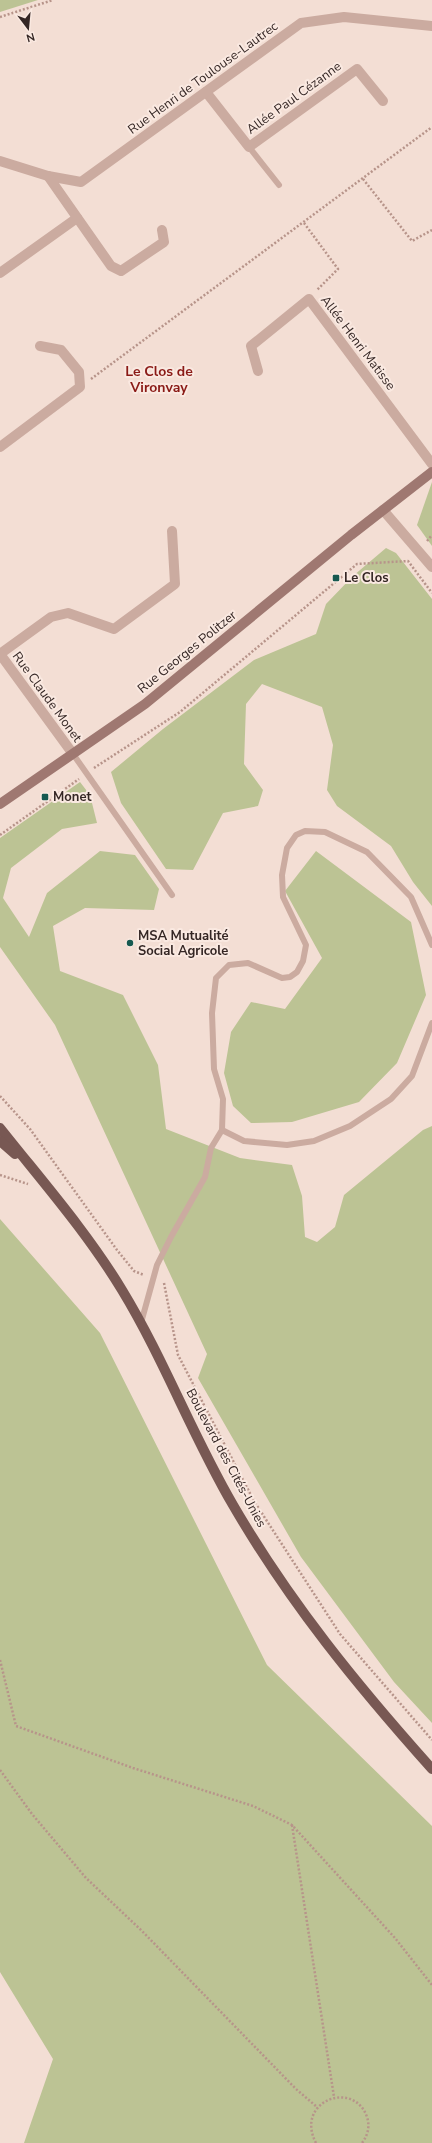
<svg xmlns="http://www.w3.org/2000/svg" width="432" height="2143" font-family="'Nunito Sans',sans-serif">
  <rect width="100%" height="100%" fill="#f3ded4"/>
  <!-- green -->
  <g fill="#bcc394">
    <path d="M 0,0 L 38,0 L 0,12 Z"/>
    <path d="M 432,482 L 432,546 L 417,525 Z"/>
    <path d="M 386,548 L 396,553 L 432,599 L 432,906 L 413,882 L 391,846 L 337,806 L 327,790 L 333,745 L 322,707 L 262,684 L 246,704 L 244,764 L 263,790 L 258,806 L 223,813 L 193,870 L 166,869 L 121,803 L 111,772 L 163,729 L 254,660 L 316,634 L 326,604 L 353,576 Z"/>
    <path d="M 80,782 L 90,795 L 97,823 L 62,829 L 11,868 L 3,898 L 29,937 L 47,893 L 100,851 L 135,855 L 159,889 L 154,910 L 85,908 L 53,926 L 60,971 L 123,995 L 158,1065 L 166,1129 L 240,1158 L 292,1165 L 302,1196 L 305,1237 L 317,1242 L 335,1227 L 344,1195 L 423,1130 L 432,1126 L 432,1723 L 394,1682 L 301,1557 L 198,1378 L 207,1354 L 55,1025 L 0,947 L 0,838 Z"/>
    <path d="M 316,851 L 411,922 L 426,995 L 397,1063 L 359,1102 L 292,1122 L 251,1123 L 233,1106 L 224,1073 L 231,1032 L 251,1002 L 285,1009 L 322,958 L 285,891 Z"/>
    <path d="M 0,1219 L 100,1333 L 267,1665 L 432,1826 L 432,2143 L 24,2143 L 53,2059 L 0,1972 Z"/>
  </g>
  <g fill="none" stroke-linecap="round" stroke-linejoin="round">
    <!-- path -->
    <g stroke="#b7948a" stroke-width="2.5" stroke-dasharray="2 2" stroke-linecap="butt">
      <path d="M 0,17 L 53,0"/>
      <path d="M 363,179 L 412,241 L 432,230"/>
      <path d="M 304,223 L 338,269 L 317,290"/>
      <path d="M 91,379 L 432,127"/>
      <path d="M 427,541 L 432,535"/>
      <path d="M 94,768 L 180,712 L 357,564 L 408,561 L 432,593"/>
      <path d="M 0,835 L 79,779"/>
      <path d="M 0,1096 L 30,1129 L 117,1250 L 134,1271 L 144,1275"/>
      <path d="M 0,1175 L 28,1184"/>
      <path d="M 164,1283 L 178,1355 L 254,1501 L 340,1634 L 432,1740"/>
      <path d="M 0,1660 L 16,1726 L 133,1768 L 253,1806 L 292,1825 L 395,1938 L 432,1985"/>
      <path d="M 0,1770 L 32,1814 L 86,1878 L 142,1931 L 296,2089 L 317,2107"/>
      <path d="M 292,1825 L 334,2097"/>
      <path d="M 316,2143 C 294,2101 354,2079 367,2117 C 370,2126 368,2135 362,2143"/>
    </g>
    <!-- lane -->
    <g stroke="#cbaba0" stroke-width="6">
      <path d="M 249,147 L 279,185"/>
      <path d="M 73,754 L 172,895"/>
      <path d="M 222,1130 L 244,1141 L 287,1145 L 314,1141 L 350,1126 L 391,1099 L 412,1076 L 432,1023"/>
      <path d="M 141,1323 L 157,1265 L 171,1237 L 205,1177 L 211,1148 L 222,1130 L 223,1099 L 214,1069 L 212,1013 L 216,978 L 229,965 L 248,963 L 282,978 L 290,977 L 297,972 L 303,961 L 306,945 L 283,897 L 282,875 L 287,848 L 296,835 L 305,831 L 325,832 L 367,852 L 411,897 L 432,945"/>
    </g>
    <!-- street -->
    <g stroke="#cbaba0" stroke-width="10">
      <path d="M 206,92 L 249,147 L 357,69 L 383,101"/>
      <path d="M 0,161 L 48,176 L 81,182 L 301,23 L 344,17 L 432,26"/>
      <path d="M 48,176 L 111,266 L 121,271 L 164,242 L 162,230"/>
      <path d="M 0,273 L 77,218"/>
      <path d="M 258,371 L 251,346 L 309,299 L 432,464"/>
      <path d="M 0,447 L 80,387 L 79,372 L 61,350 L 40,346"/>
      <path d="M 383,510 L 432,567"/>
      <path d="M 0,654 L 51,617 L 68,613 L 114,629 L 175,584 L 172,531"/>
      <path d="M 0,654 L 73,754"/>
    </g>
    <!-- secondary -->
    <path stroke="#9f7871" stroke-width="10" d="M 0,804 L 145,704 L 351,535 L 432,472"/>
    <!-- primary -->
    <g stroke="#785853" stroke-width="10">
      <path d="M 0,1128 C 42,1181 87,1232 122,1290 C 164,1359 192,1435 233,1505 C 290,1603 357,1685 432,1769"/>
      <path d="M 0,1141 L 15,1154"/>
    </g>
  </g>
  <!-- markers -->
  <g fill="#165950" stroke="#fae9e1" stroke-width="1.5">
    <rect x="332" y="574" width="8" height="8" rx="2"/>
    <rect x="41" y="793" width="8" height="8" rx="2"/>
    <circle cx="130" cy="943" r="4"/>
  </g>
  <g text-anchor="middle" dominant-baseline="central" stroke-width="4" stroke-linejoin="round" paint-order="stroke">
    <!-- street labels -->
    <g font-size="13" fill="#342624" stroke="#fae9e1">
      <text transform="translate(203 78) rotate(-36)">Rue Henri de Toulouse-Lautrec</text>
      <text transform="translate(294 98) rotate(-36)">Allée Paul Cézanne</text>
      <text transform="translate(358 343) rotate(53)">Allée Henri Matisse</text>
      <text transform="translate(187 652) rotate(-39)">Rue Georges Politzer</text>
      <text transform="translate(47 697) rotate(54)">Rue Claude Monet</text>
      <text transform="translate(226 1458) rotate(62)">Boulevard des Cités-Unies</text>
    </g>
    <!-- poi labels -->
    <g font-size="13" font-weight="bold" fill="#342624" stroke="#fae9e1" text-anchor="start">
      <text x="344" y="578">Le Clos</text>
      <text x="53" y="797">Monet</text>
      <text x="138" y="936">MSA Mutualité<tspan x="138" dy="15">Social Agricole</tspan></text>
    </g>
    <!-- neighbourhood labels -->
    <g font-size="14" font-weight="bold" fill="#8a1a16" stroke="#fae9e1">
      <text x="159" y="371">Le Clos de<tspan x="159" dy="16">Vironvay</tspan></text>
    </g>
  </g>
  <!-- north arrow -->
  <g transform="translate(28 28) rotate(164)" stroke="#fae9e1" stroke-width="3" paint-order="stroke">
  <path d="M0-3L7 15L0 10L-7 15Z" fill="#342624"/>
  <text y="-6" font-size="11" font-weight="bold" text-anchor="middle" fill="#342624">N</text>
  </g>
</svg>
